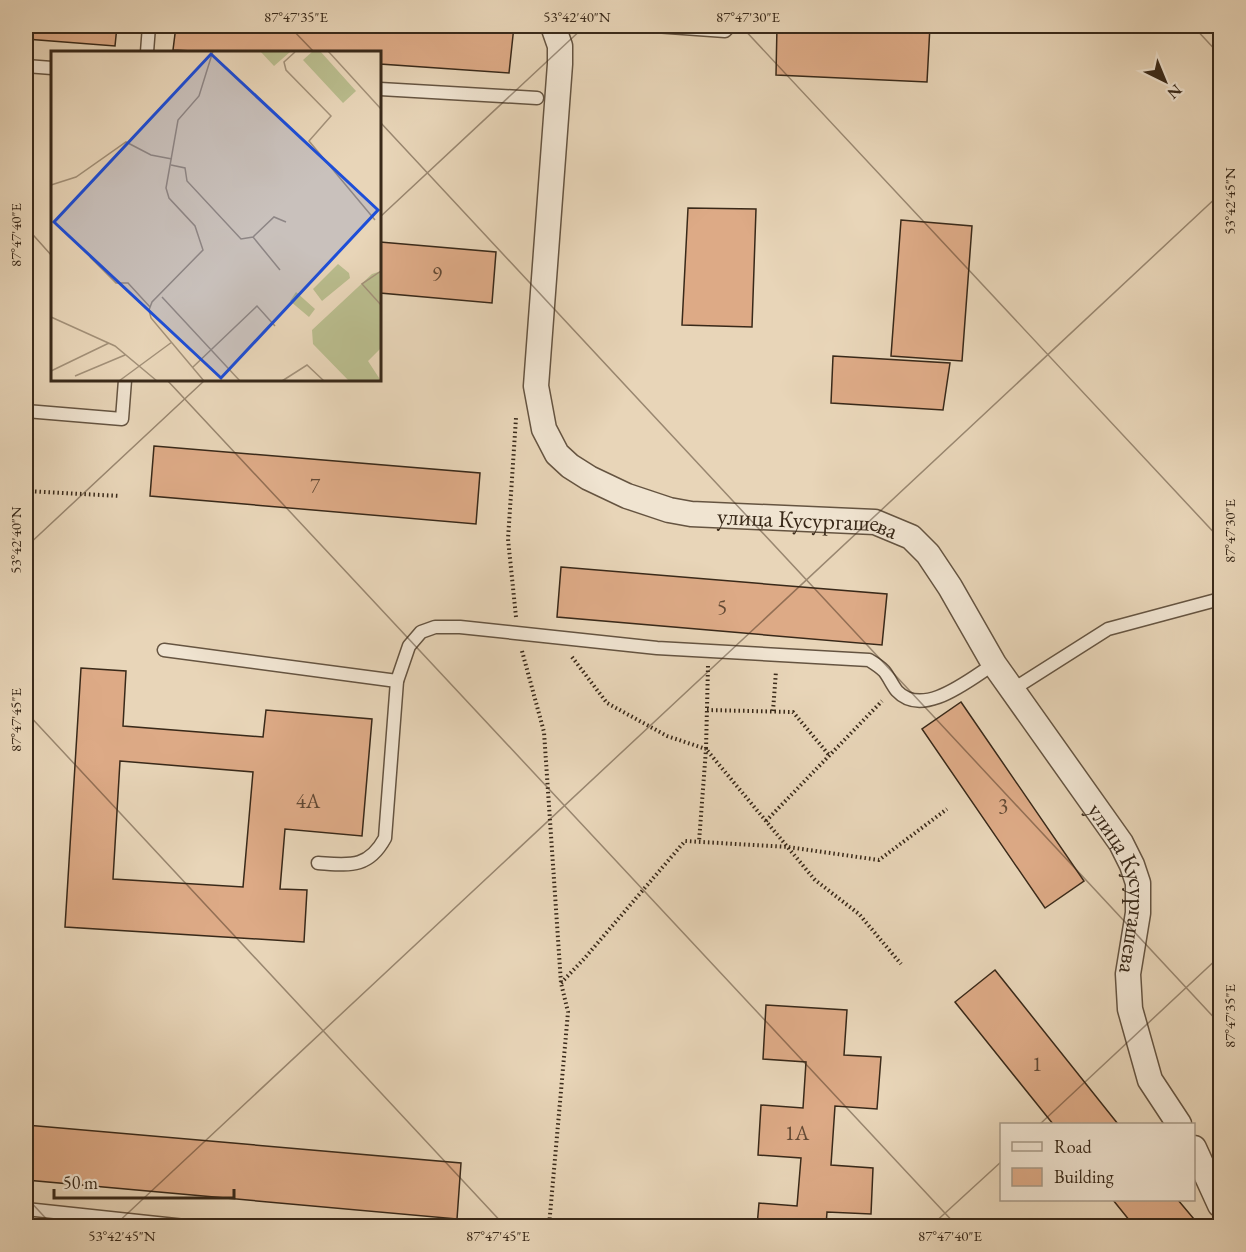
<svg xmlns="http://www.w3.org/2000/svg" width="1246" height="1252" font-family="'EB Garamond',serif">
  <rect width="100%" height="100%" fill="#e8d5b8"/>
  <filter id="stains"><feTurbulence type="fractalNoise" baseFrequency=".00333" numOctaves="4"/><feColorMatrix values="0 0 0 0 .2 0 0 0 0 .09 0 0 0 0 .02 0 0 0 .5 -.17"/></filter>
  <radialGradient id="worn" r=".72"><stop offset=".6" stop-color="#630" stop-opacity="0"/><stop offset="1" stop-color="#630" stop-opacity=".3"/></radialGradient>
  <!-- building -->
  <g fill="#ddaa86" stroke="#392919" stroke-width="1.5" fill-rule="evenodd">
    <path d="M 26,26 L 117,26 L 115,46 L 26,39 Z"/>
    <path d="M 176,26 L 514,26 L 509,73 L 380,64 L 380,52 L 211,52 L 173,50 Z"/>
    <path d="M 777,26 L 930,26 L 927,82 L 776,75 Z"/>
    <path d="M 688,208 L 756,209 L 752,327 L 682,325 Z"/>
    <path d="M 901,220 L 972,226 L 962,361 L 891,356 Z"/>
    <path d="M 380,242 L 496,252 L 492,303 L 380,293 Z"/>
    <path d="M 833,356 L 950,363 L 943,410 L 831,403 Z"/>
    <path d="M 154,446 L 480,473 L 476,524 L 150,496 Z"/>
    <path d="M 561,567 L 887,594 L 882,645 L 557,617 Z"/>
    <path d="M 81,668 L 126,671 L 123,726 L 263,737 L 266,710 L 372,719 L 362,836 L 285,829 L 280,889 L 307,890 L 304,942 L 65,927 ZM 120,761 L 253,772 L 243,887 L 113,879 Z"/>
    <path d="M 961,702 L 1084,881 L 1045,908 L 922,729 Z"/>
    <path d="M 995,970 L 1118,1124 L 1053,1124 L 955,1002 Z"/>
    <path d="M 766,1005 L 847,1010 L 844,1055 L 881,1057 L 877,1109 L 835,1106 L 831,1165 L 873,1168 L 871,1214 L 827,1212 L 826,1226 L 757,1226 L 759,1203 L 797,1206 L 801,1158 L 758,1155 L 761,1105 L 803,1108 L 806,1062 L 763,1059 Z"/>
    <path d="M 26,1125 L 461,1163 L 457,1219 L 26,1180 Z"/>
    <path d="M 1113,1200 L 1178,1200 L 1199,1225 L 1134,1226 Z"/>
  </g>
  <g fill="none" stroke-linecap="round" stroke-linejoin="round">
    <defs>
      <g id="lane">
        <path d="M 655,26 L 725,31 L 730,26"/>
        <path d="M 147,52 L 149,26"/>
        <path d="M 26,66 L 52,68"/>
        <path d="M 380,89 L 537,98"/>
        <path d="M 26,411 L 122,419 L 125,380"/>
        <path d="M 164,650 L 397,681"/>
        <path d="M 1012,690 L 1108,629 L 1220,599"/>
        <path d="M 318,863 C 349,865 368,869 385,838 L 397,681 L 409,646 L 421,632 L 435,627 L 460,627 L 657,648 L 869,660 C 874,663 880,667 884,671 C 889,677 892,685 897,691 C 923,719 970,679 994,664"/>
        <path d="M 26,1209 L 185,1226"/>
      </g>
      <g id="street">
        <path id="s1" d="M 553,26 L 560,46 L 560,64 L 536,386 L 544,429 L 557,454 L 570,466 L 589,478 L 627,496 L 669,510 L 691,514 L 875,522 L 911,537 L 928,554 L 950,587 L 994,664 L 1121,843 L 1132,865 L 1138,883 L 1138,913 L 1128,974 L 1130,1009 L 1150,1080 L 1179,1124"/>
        <path d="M 1194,1148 L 1220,1205"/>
      </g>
    </defs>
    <!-- lane casing -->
    <use href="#lane" stroke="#655441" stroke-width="15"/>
    <!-- street casing -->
    <use href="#street" stroke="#655441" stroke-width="27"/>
    <!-- path -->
    <g stroke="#392919" stroke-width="4" stroke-dasharray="1.5 3" stroke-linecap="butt">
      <path d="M 26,491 L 120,496"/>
      <path d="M 516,617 L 508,539 L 516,418"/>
      <path d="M 522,651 L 544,732 L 561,983 L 568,1012 L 549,1226"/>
      <path d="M 572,657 L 607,703 L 667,736 L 706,749 L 699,842"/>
      <path d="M 708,666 L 706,749 L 815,880 L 859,914 L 901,964"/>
      <path d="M 707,710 L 793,712 L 829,755"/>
      <path d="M 773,711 L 776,671"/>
      <path d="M 766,821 L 882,701"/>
      <path d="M 561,983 L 583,960 L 685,841 L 788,847 L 879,860 L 947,809"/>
    </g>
    <!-- lane -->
    <use href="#lane" stroke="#f0e4d1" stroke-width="12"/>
    <!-- street -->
    <use href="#street" stroke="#f0e4d1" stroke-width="24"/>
  </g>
  <!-- ticks -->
  <path fill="none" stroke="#392919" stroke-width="1.5" stroke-opacity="0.45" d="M 289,26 L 314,52M 741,26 L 1220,539M 1193,26 L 1220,55M 380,122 L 1220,1024M 380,217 L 585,26M 26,227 L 52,256M 167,380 L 957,1226M 26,547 L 205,380M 26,712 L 505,1226M 1040,1124 L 1220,956M 26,1197 L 53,1226M 114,1226 L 1220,194M 931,1226 L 1002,1161"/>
  <g text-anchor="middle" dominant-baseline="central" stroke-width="4.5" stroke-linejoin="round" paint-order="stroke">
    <!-- number labels -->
    <g font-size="21" fill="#624934">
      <text x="437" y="273">9</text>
      <text x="315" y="485">7</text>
      <text x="722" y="606">5</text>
      <text x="308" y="800">4А</text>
      <text x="1003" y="805">3</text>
      <text x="1037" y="1063">1</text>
      <text x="797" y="1132">1А</text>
    </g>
    <!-- street labels -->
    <g font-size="24" fill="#392919" stroke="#f0e4d1">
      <text stroke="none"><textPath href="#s1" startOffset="700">улица Кусургашева</textPath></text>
      <text stroke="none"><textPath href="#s1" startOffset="1222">улица Кусургашева</textPath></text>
    </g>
  </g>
  <!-- overview -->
  <g transform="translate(51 51)">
    <rect width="330" height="330" fill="#e8d5b8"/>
    <path d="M 209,0 L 238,0 L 239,1 L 223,15 ZM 262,0 L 269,0 L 305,40 L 292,52 L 252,9 ZM 287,213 L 298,222 L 299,227 L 271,250 L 262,238 ZM 330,220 L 330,297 L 317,310 L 330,330 L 298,330 L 262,293 L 261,279 L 321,223 ZM 245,241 L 264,258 L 258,266 L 239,250 Z" fill="#b9bc8d"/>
    <path fill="none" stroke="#a29078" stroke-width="1.5" d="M 277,0 L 330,58M 244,1 L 233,11 L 235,19 L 280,65 L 258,90 L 324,169M 120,114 L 134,117 L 136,130 L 190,188 L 202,186 L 223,166 L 235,171M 0,134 L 25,126 L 75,91 L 100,104 L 121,108M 202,186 L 229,219M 39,206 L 65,232 L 77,232 L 99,256M 330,220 L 311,233 L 330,254M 111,246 L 189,330M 0,266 L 64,295 L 106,330M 142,316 L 206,255 L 224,275M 0,320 L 58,292M 24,325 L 74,304M 68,330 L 121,291M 153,330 L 100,267 L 98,259 L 101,251 L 152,199 L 144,175 L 118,147 L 115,137 L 127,69 L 148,45 L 162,0M 231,330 L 256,314 L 273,330"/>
    <path fill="#1d4ed8" fill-opacity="0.15" stroke="#1d4ed8" stroke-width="3" d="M 160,3 L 327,159 L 170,327 L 3,171 Z"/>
    <rect width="330" height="330" fill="none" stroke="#392919" stroke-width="3"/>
  </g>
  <!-- margin -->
  <rect width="1246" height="1252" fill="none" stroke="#e8d5b8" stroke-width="66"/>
  <!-- legend -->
  <rect x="1000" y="1123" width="195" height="78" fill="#f0e4d1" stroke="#a79987" stroke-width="1.5"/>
  <rect x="1012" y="1142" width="30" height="9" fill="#f0e4d1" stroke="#a79987" stroke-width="1.5"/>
  <text x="1054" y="1153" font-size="18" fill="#392919">Road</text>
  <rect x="1012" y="1168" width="30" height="18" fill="#ddaa86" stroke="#a79987" stroke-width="1.5"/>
  <text x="1054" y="1183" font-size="18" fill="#392919">Building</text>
  <!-- north arrow -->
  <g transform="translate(1165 81) rotate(137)" stroke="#f0e4d1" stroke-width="4.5" paint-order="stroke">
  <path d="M0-4.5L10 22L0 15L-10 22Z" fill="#392919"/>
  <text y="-9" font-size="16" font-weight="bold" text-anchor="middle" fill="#392919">N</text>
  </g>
  <!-- scale -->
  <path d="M54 1189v9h180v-9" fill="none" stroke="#392919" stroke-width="3"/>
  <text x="63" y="1189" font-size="18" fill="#392919" stroke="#f0e4d1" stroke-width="4.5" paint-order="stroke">50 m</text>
  <rect x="33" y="33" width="1180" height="1186" fill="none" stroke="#392919" stroke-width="2"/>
  <g font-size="15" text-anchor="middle" fill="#392919">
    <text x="296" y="22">87°47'35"E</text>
    <text x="577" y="22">53°42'40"N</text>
    <text x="748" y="22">87°47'30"E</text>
    <text transform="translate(1230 201) rotate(-90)" y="5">53°42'45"N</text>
    <text transform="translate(16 235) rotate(-90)" y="5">87°47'40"E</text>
    <text transform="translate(1230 531) rotate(-90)" y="5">87°47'30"E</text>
    <text transform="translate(16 540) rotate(-90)" y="5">53°42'40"N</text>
    <text transform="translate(16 720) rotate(-90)" y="5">87°47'45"E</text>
    <text transform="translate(1230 1016) rotate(-90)" y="5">87°47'35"E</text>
    <text x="122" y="1241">53°42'45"N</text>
    <text x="498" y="1241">87°47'45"E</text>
    <text x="950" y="1241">87°47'40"E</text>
  </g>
  <rect width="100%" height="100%" filter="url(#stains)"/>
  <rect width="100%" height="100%" fill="url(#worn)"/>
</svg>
